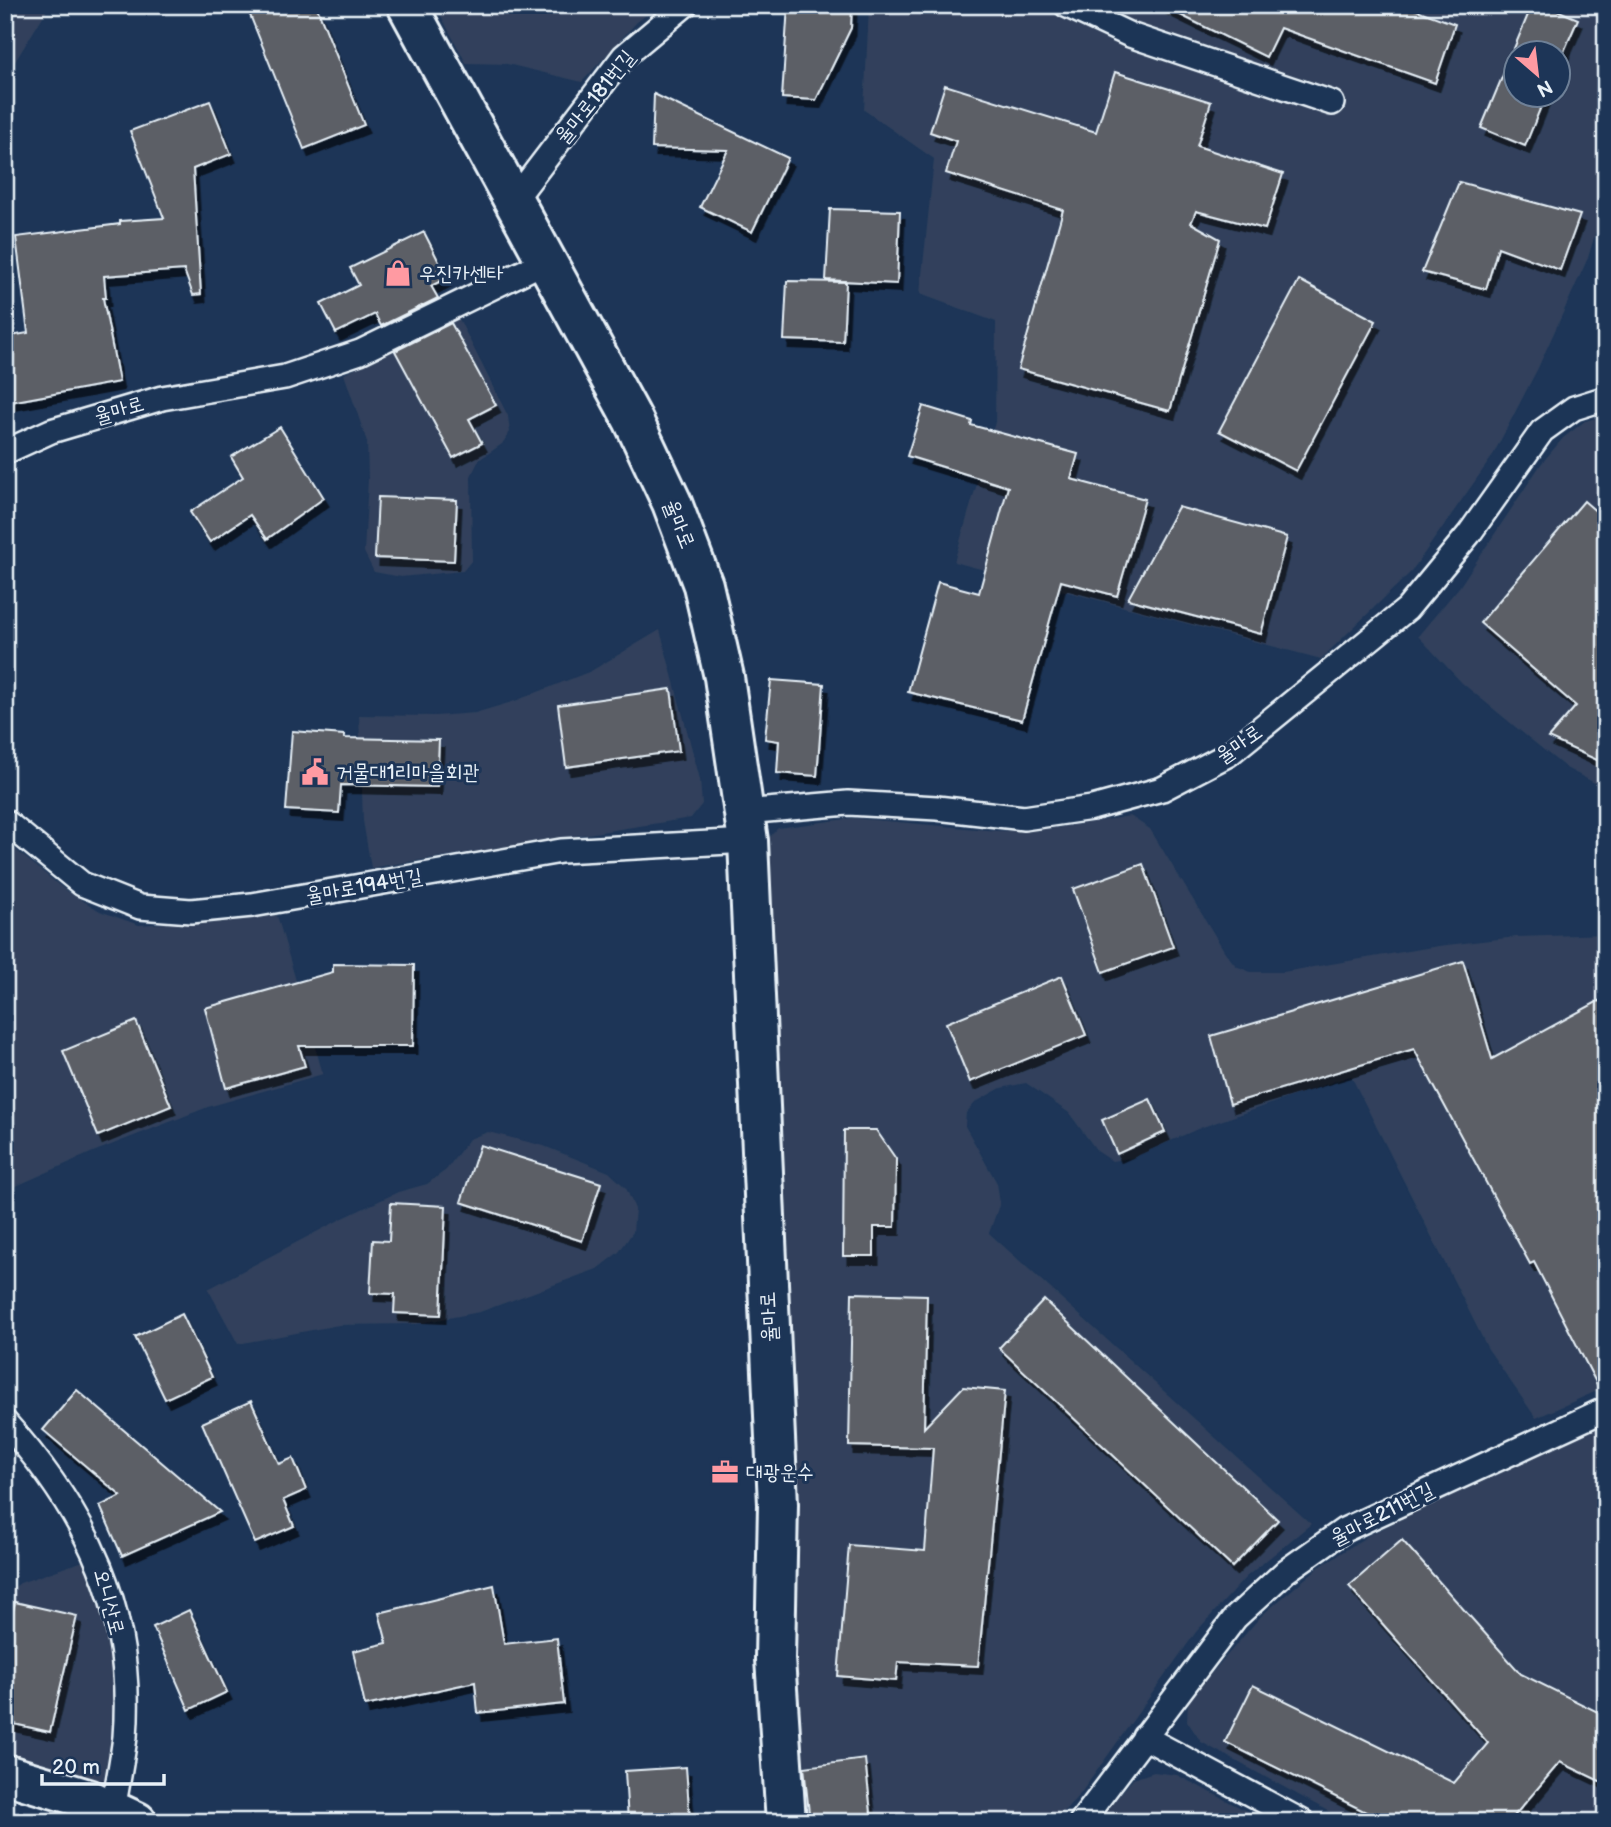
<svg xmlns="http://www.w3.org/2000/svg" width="1611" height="1827" font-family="'Balsamiq Sans','Poor Story',sans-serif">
  <defs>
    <filter id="shadow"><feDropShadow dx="4.5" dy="8" stdDeviation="0" flood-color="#0009"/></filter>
  </defs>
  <rect width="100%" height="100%" fill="#1d3557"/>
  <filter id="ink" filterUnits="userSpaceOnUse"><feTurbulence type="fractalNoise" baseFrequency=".0143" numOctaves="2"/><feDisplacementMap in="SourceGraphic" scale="14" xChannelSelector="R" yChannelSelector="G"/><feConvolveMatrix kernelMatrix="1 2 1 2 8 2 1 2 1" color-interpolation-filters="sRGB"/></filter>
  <g filter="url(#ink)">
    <!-- built -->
    <g fill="#30415c" fill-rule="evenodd">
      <path d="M 5,5 L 50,5 L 5,78 Z"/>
      <path d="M 435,5 L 659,5 L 637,22 L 582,82 L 507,64 L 466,63 Z"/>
      <path d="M 869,5 L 1605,5 L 1606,198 L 1588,258 L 1538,368 L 1492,457 L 1411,572 L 1321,659 L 954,562 L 995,422 L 996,322 L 920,294 L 934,159 L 864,110 ZM 1516,52 L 1558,52 L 1558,94 L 1516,94 Z"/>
      <path d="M 459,319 L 508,416 L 510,432 L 502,444 L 479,460 L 471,476 L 472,560 L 463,571 L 401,577 L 374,572 L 364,552 L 368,479 L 367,442 L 344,374 Z"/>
      <path d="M 1606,415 L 1606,789 L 1566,768 L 1524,734 L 1462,683 L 1418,636 L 1460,586 L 1541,464 L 1563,438 L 1585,421 Z"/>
      <path d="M 660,630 L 700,779 L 702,804 L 691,818 L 371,868 L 363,821 L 359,715 L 435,716 L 475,713 L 515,701 L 591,671 Z"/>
      <path d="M 1130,816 L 1150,829 L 1225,952 L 1236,966 L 1251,972 L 1283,972 L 1438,946 L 1516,937 L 1606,934 L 1606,1387 L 1536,1418 L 1488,1349 L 1351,1076 L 1200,1128 L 1132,1158 L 1112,1161 L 1097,1151 L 1069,1113 L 1026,1083 L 1001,1088 L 976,1102 L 966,1113 L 965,1126 L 997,1183 L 1000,1203 L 989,1233 L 1311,1524 L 1246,1577 L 1196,1632 L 1081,1793 L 1054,1822 L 797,1822 L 765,842 L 778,828 L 853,818 L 999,831 L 1054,828 Z"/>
      <path d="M 5,841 L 64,889 L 100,911 L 139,925 L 277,915 L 323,1074 L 208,1107 L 93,1152 L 5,1191 Z"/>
      <path d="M 488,1132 L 544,1146 L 609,1172 L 626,1188 L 635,1209 L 633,1232 L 619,1252 L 597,1269 L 480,1312 L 417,1324 L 339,1325 L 238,1344 L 208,1289 L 341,1219 L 398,1192 L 427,1184 L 446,1170 L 469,1139 Z"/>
      <path d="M 1606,1423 L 1606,1822 L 1348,1822 L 1201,1742 L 1187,1721 L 1188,1700 L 1262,1615 L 1319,1567 L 1369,1535 L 1464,1487 Z"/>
      <path d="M 86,1560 L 99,1592 L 108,1629 L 114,1700 L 109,1773 L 102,1784 L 90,1784 L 5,1761 L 5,1609 L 12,1589 L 20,1583 Z"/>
      <path d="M 1154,1772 L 1177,1775 L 1268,1822 L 1096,1822 L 1133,1779 Z"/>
    </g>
    <!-- building -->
    <g fill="#5b5e66" stroke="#e8f1f8" stroke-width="2" filter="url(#shadow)">
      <path d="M 246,5 L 316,5 L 364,125 L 304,149 Z"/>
      <path d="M 788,5 L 852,5 L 851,28 L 816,100 L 782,98 Z"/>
      <path d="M 1160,5 L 1403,5 L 1455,24 L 1435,83 L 1280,28 L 1266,57 Z"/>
      <path d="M 1532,5 L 1545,5 L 1578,19 L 1558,65 L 1558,52 L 1516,52 L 1516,94 L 1546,94 L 1525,146 L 1481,128 Z"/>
      <path d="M 1115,72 L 1211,102 L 1197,146 L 1283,174 L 1265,229 L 1196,211 L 1191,223 L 1220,239 L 1170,411 L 1018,369 L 1063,210 L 946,173 L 956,141 L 930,132 L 945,85 L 1096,132 Z"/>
      <path d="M 654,94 L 788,158 L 752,232 L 700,207 L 728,150 L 652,148 Z"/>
      <path d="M 210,101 L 231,154 L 193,169 L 201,294 L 193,295 L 184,270 L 104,276 L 106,298 L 103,298 L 119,382 L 5,403 L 5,337 L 28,333 L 16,237 L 120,224 L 120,221 L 164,218 L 130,131 Z"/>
      <path d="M 1459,182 L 1580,215 L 1560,270 L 1498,247 L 1486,289 L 1422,272 Z"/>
      <path d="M 830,209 L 900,211 L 897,284 L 826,280 Z"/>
      <path d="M 424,232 L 447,278 L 431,286 L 438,298 L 381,326 L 375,314 L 336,333 L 321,304 L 359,285 L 350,268 Z"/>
      <path d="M 1299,280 L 1376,321 L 1296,471 L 1219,431 Z"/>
      <path d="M 787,281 L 846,282 L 843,342 L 784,340 Z"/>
      <path d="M 451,323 L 496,405 L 469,419 L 482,443 L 453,458 L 395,351 Z"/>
      <path d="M 923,406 L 972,421 L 971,425 L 1078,454 L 1071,479 L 1145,499 L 1117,596 L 1061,581 L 1022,720 L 908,692 L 938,582 L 979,593 L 1008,487 L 907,456 Z"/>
      <path d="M 280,427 L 324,498 L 267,539 L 250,515 L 210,542 L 190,512 L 243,477 L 231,457 Z"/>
      <path d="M 378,497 L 457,500 L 454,561 L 375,558 Z"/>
      <path d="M 1584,501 L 1606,520 L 1606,764 L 1548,738 L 1576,706 L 1480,623 Z"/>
      <path d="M 1178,507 L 1287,537 L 1261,634 L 1128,599 Z"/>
      <path d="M 771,680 L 824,684 L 817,776 L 777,773 L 779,741 L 765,739 Z"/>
      <path d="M 671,689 L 679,751 L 566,767 L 558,705 Z"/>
      <path d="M 292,731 L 344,735 L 344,738 L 439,740 L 437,787 L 341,785 L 339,813 L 286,810 Z"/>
      <path d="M 1143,864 L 1173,947 L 1103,972 L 1073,889 Z"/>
      <path d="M 1463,961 L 1492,1059 L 1606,997 L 1606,1395 L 1603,1396 L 1534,1262 L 1530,1264 L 1414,1049 L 1230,1104 L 1211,1036 Z"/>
      <path d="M 333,964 L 414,965 L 413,1046 L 299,1046 L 305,1066 L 226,1088 L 205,1008 L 333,972 Z"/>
      <path d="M 1062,976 L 1086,1035 L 970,1082 L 946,1023 Z"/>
      <path d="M 136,1021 L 171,1106 L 98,1136 L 63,1051 Z"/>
      <path d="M 1150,1099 L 1165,1132 L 1117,1154 L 1102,1120 Z"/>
      <path d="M 844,1130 L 876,1130 L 896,1159 L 895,1227 L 874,1227 L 874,1256 L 843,1256 Z"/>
      <path d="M 480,1145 L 601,1183 L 582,1241 L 461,1202 Z"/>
      <path d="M 391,1203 L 446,1206 L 441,1315 L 394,1313 L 395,1294 L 370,1293 L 373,1240 L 389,1241 Z"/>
      <path d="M 852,1293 L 927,1295 L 924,1428 L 963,1387 L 1005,1391 L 978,1666 L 898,1662 L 896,1681 L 838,1676 L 849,1545 L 925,1551 L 933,1448 L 849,1446 Z"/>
      <path d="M 1044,1300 L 1278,1520 L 1232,1567 L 999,1348 Z"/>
      <path d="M 182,1314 L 212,1377 L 165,1399 L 135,1337 Z"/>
      <path d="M 77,1390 L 146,1449 L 220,1512 L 122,1556 L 100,1506 L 121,1496 L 43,1430 Z"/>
      <path d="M 251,1401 L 279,1464 L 293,1458 L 306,1490 L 283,1500 L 294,1526 L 255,1543 L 202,1423 Z"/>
      <path d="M 1402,1540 L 1521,1674 L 1606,1716 L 1606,1784 L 1560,1762 L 1509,1822 L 1386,1822 L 1225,1742 L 1253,1685 L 1454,1783 L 1488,1743 L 1349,1586 Z"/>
      <path d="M 494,1585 L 504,1644 L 557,1638 L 564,1704 L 478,1713 L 475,1682 L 365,1706 L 353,1651 L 387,1643 L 379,1613 Z"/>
      <path d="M 15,1602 L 77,1616 L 50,1732 L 5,1722 L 5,1644 Z"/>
      <path d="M 189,1610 L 227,1692 L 189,1710 L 153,1627 Z"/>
      <path d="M 865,1759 L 872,1822 L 810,1822 L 804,1767 Z"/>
      <path d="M 686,1767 L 690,1822 L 628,1822 L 625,1771 Z"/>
    </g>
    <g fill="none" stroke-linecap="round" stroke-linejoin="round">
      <defs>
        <g id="lane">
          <path d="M 1066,5 L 1130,35 L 1332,103"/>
          <path d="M 515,199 L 624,56 L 685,5"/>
          <path d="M 5,452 L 51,431 L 162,398 L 285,377 L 360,352 L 548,260"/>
          <path d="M 744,812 L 848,803 L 937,808 L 1024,818 L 1092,808 L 1162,789 L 1229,754 L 1407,609 L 1469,534 L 1542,431 L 1574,408 L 1606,398"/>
          <path d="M 5,821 L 82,884 L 140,907 L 191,911 L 252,905 L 561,851 L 748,841"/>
          <path d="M 5,1422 C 87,1513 135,1611 125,1737 C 122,1761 117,1786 113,1811"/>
          <path d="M 1144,1737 L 1303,1822"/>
          <path d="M 1081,1822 L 1235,1618 L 1286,1571 L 1344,1530 L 1606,1409"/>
        </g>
        <path id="street" d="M 5,1774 L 88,1799 L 137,1822"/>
        <path id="secondary" d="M 407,5 L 633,420 L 672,503 L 703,585 L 724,677 L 748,841 L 778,1504 L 775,1659 L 786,1822"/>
      </defs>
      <!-- lane casing -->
      <use href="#lane" stroke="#e8f1f8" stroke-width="28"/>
      <!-- street casing -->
      <use href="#street" stroke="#e8f1f8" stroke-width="44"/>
      <!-- secondary casing -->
      <use href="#secondary" stroke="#e8f1f8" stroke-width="44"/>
      <!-- lane -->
      <use href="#lane" stroke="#1d3557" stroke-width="23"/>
      <!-- street -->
      <use href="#street" stroke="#1d3557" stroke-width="38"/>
      <!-- secondary -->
      <use href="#secondary" stroke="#1d3557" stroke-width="38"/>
    </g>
  </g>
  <!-- icons -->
  <defs>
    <symbol id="shop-bare" viewBox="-9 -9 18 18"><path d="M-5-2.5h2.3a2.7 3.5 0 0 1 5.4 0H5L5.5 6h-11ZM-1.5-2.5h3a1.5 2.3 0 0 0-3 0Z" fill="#ff9aa2" stroke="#1d3557" stroke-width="2.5" paint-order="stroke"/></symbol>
    <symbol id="civic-bare" viewBox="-9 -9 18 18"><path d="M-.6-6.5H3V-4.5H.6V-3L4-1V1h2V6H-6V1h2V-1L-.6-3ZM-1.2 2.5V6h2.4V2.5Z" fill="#ff9aa2" stroke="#1d3557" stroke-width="2.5" paint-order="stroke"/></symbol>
    <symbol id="office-bare" viewBox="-9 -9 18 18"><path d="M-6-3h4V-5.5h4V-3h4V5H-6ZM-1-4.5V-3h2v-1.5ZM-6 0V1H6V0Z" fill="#ff9aa2" stroke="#1d3557" stroke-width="2.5" paint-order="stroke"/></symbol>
  </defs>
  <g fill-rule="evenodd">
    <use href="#shop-bare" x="379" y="254" width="38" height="38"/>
    <use href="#civic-bare" x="296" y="753" width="38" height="38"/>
    <use href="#office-bare" x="706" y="1453" width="38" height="38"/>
  </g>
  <g text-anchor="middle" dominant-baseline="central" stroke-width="6" stroke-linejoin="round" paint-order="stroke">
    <!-- street labels -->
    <g font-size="21" fill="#e8f1f8" stroke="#1d3557">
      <text transform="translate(595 97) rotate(-51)">율마로181번길</text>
      <text transform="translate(119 410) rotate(-16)">율마로</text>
      <text transform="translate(679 524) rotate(68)">율마로</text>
      <text transform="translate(1239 744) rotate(-35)">율마로</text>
      <text transform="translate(364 886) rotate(-10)">율마로194번길</text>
      <text transform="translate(769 1317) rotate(-93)">율마로</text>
      <text transform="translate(1382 1514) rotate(-27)">율마로211번길</text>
      <text transform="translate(109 1602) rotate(75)">오니산로</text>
    </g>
    <!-- poi labels -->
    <g font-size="21" fill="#e8f1f8" stroke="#1d3557" text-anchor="start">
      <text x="419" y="273">우진카센타</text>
      <text x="336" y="772">거물대1리마을회관</text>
      <text x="746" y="1472">대광운수</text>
    </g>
  </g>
  <!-- margin -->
  <rect width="1611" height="1827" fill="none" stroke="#1d3557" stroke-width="28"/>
  <rect x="14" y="14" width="1583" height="1799" fill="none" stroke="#e8f1f8" stroke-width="2.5" filter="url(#ink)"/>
  <!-- north arrow -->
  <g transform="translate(1537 74) rotate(152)"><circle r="33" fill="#1d3557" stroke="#6e8097" stroke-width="2"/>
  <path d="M0-5L12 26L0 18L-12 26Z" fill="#ff9aa2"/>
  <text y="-10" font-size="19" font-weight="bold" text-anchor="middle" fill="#e8f1f8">N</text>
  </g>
  <!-- scale -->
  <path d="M42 1774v10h122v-10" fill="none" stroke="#e8f1f8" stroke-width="3.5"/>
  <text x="52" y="1774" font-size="21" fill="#e8f1f8" stroke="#1d3557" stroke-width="5" paint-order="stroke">20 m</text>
</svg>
